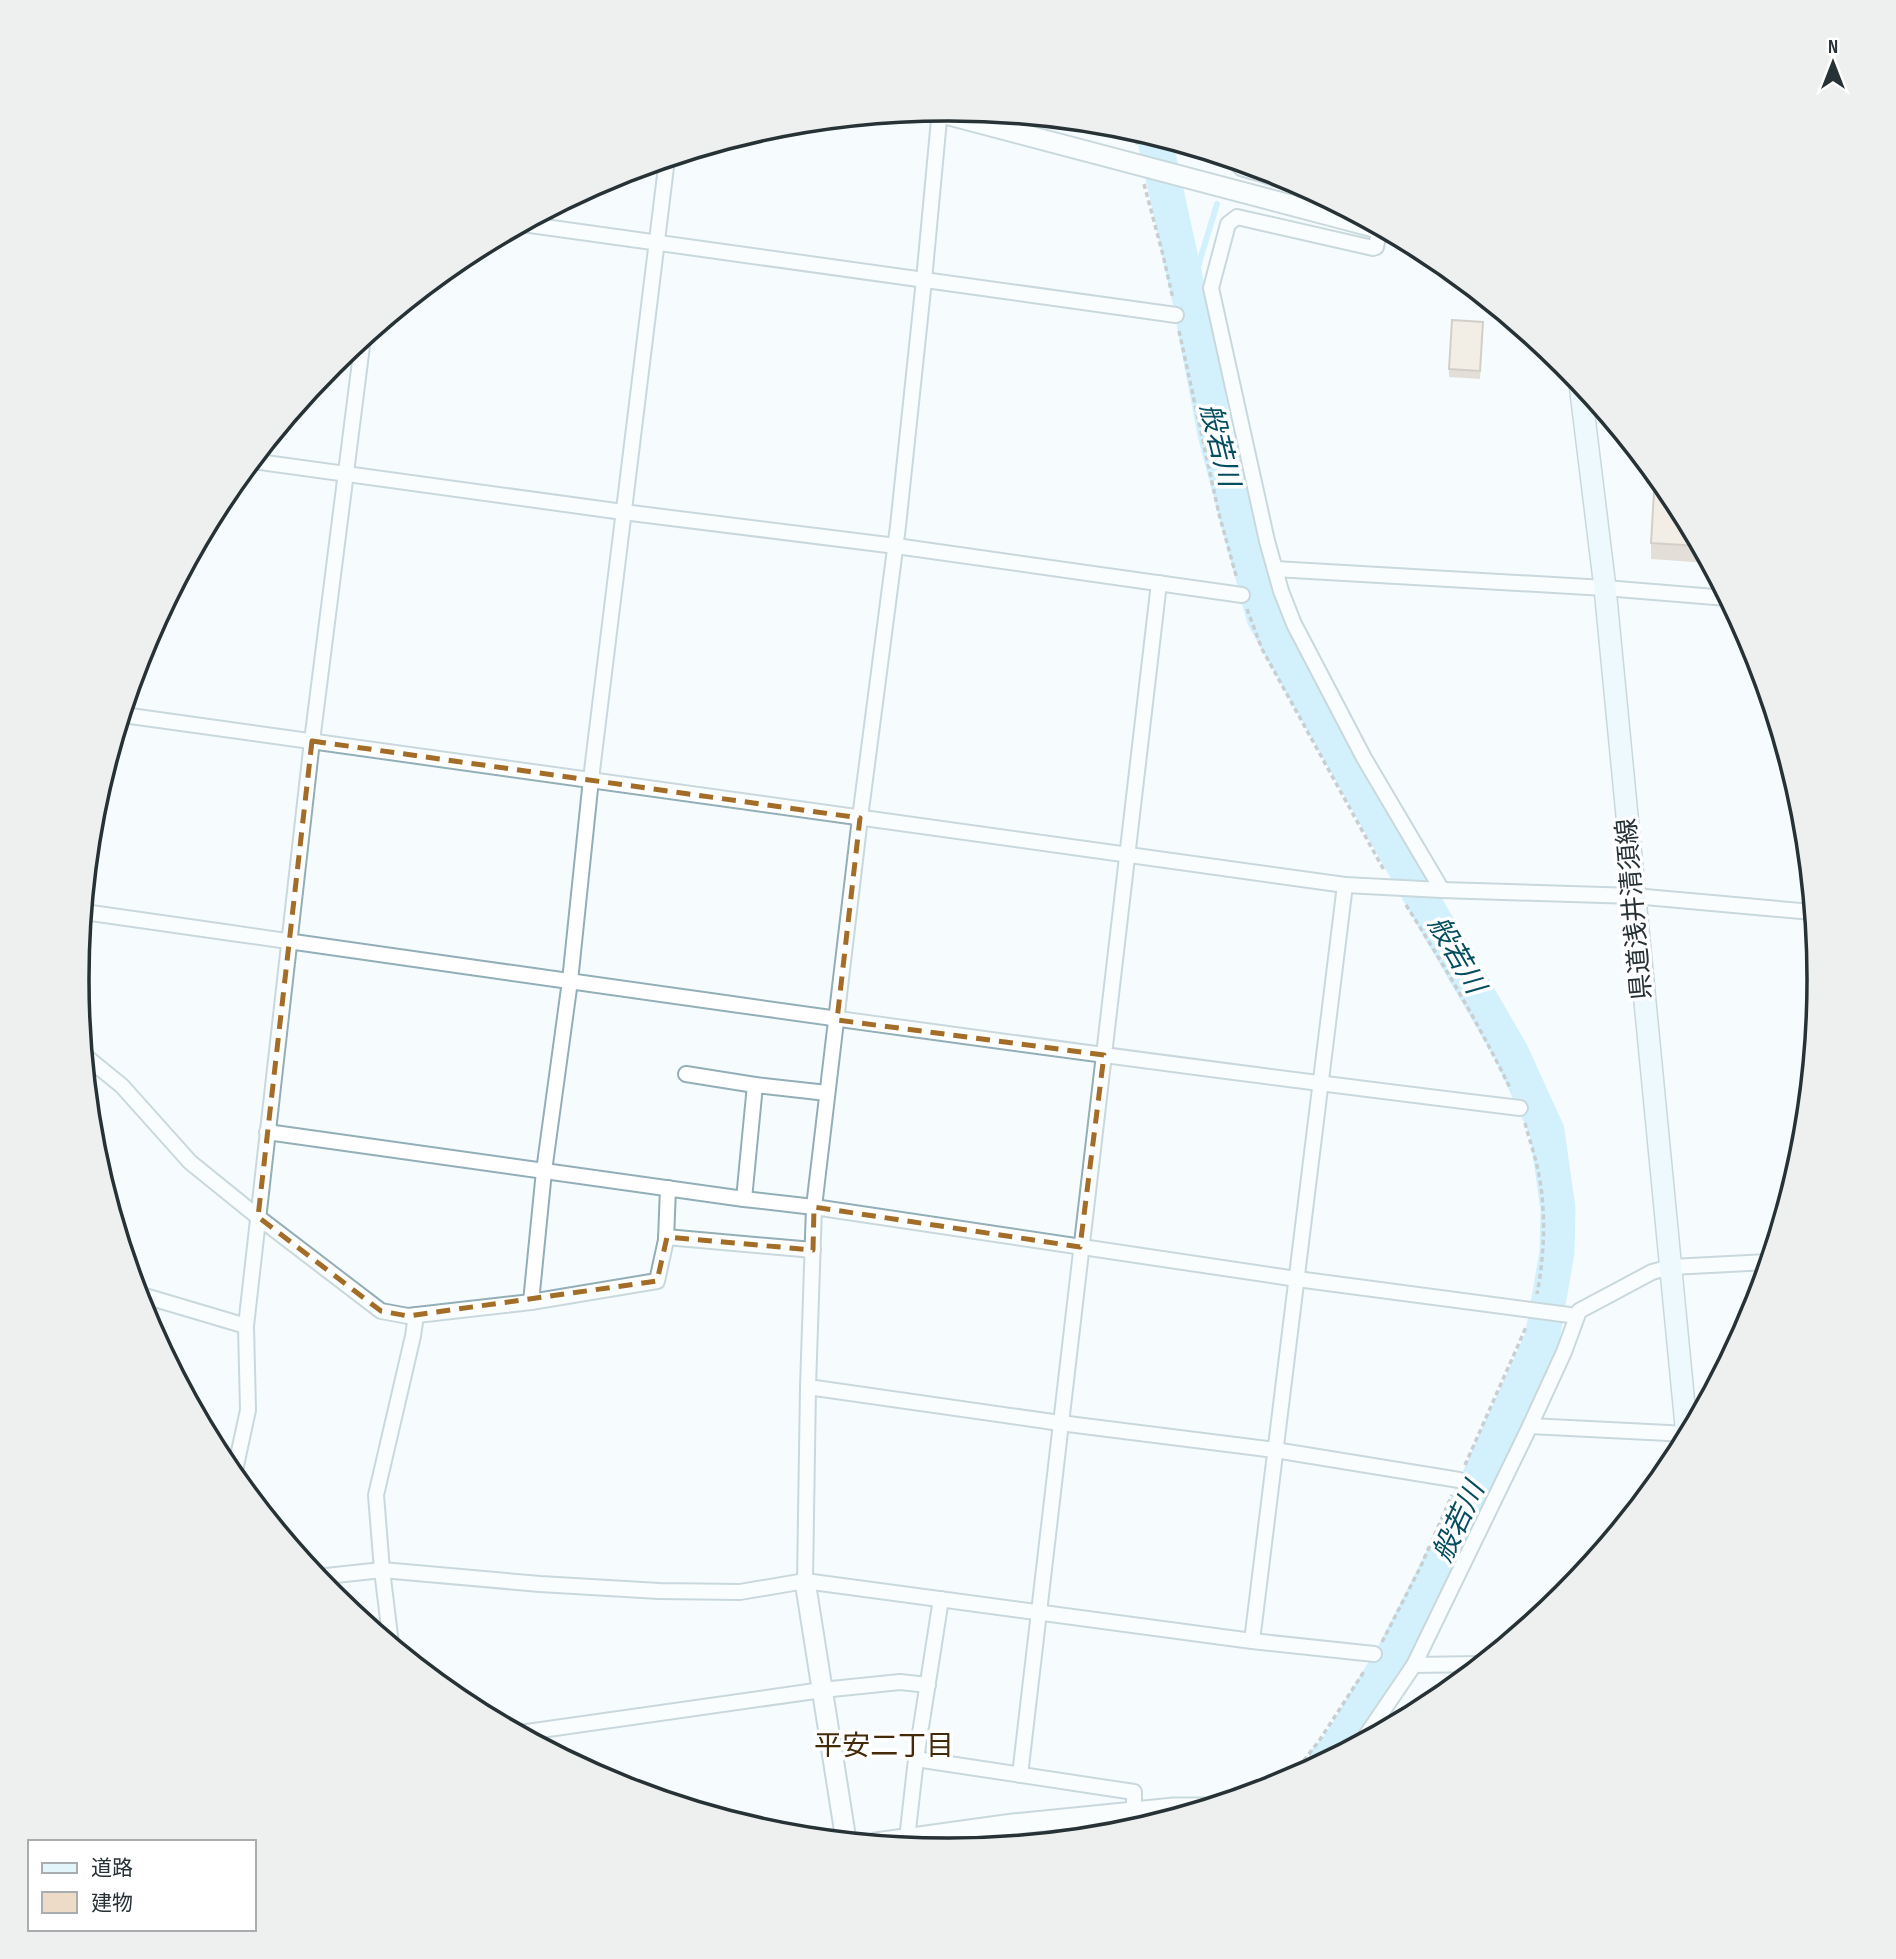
<svg xmlns="http://www.w3.org/2000/svg" width="1896" height="1959" font-family="'Sofia Sans Condensed','Noto Sans JP',sans-serif">
  <rect width="100%" height="100%" fill="#f6fcfe"/>
  <g fill="none" stroke-linecap="round" stroke-linejoin="round">
    <!-- stream -->
    <path stroke="#a6e5fa" stroke-width="6" d="M 1189,296 L 1217,204"/>
    <!-- river -->
    <path stroke="#a6e5fa" stroke-width="35" d="M 1154,136 L 1189,296 L 1215,434 L 1264,618 L 1432,916 L 1511,1052 L 1547,1131 L 1558,1209 L 1557,1252 L 1542,1339 L 1489,1455 L 1453,1538 L 1396,1650 L 1340,1744 L 1326,1760"/>
    <defs>
      <g id="minor">
        <path d="M 1234,161 L 1241,168 L 1302,186"/>
        <path d="M 523,224 L 1176,315"/>
        <path d="M 1380,227 L 1376,247 L 1373,248 L 1237,217 L 1228,224 L 1211,288 L 1267,541 L 1281,591 L 1294,624 L 1364,758 L 1442,890"/>
        <path d="M 252,461 L 623,512 L 896,546 L 1242,595"/>
        <path d="M 1275,569 L 1605,588 L 1727,598"/>
        <path d="M 123,715 L 1345,885 L 1442,890 L 1634,896 L 1812,912"/>
        <path d="M 84,912 C 562,980 1040,1050 1520,1108"/>
        <path d="M 84,1055 L 122,1086 L 190,1162 L 258,1217 L 381,1311 L 408,1316 L 531,1302 L 657,1281 L 666,1240 L 668,1188"/>
        <path d="M 686,1074 L 755,1085"/>
        <path d="M 267,1132 L 744,1199 L 814,1207 L 1297,1279 L 1577,1316"/>
        <path d="M 744,1199 L 755,1085 L 827,1093"/>
        <path d="M 666,1237 L 813,1250"/>
        <path d="M 138,1294 L 246,1326"/>
        <path d="M 531,1302 L 544,1171 L 570,981 L 591,779 L 667,159"/>
        <path d="M 808,1387 L 1060,1423 L 1275,1450 L 1459,1480"/>
        <path d="M 1530,1426 L 1688,1434"/>
        <path d="M 234,1475 L 248,1410 L 246,1326 L 312,741 L 363,338"/>
        <path d="M 317,1577 L 382,1570 L 540,1584 L 659,1591 L 740,1592 L 805,1581 L 1252,1641 L 1374,1654"/>
        <path d="M 805,1581 L 808,1387 L 814,1207 L 860,818 L 898,526 L 924,280 L 940,109"/>
        <path d="M 1252,1641 L 1345,885"/>
        <path d="M 391,1644 L 382,1570 L 376,1495 L 413,1336 L 416,1315"/>
        <path d="M 1414,1665 L 1480,1664"/>
        <path d="M 520,1733 L 822,1690 L 900,1682 L 928,1685"/>
        <path d="M 1363,1740 L 1414,1665 L 1530,1426 L 1564,1352 L 1579,1311 L 1652,1272 L 1671,1267 L 1768,1262"/>
        <path d="M 916,1759 L 1134,1792 L 1134,1812"/>
        <path d="M 1020,1775 L 1159,583"/>
        <path d="M 907,1839 L 916,1759 L 941,1599"/>
      </g>
      <g id="tertiary">
        <path d="M 930,110 L 1385,230"/>
        <path d="M 805,1581 L 846,1840"/>
        <path d="M 876,1843 L 1013,1824 L 1174,1808 L 1204,1808"/>
      </g>
      <path id="secondary" d="M 1580,384 L 1605,588 L 1687,1436"/>
    </defs>
    <!-- minor casing -->
    <use href="#minor" stroke="#92aeb7" stroke-width="18"/>
    <!-- tertiary casing -->
    <use href="#tertiary" stroke="#92aeb7" stroke-width="23"/>
    <!-- secondary casing -->
    <use href="#secondary" stroke="#92aeb7" stroke-width="24"/>
    <!-- path -->
    <g stroke="#91999c" stroke-width="3.5" stroke-dasharray="5 3.5" stroke-linecap="butt">
      <path d="M 1137,131 L 1137,146"/>
      <path d="M 1144,184 L 1163,255 L 1173,299"/>
      <path d="M 1179,331 L 1219,514 L 1237,579"/>
      <path d="M 1247,609 L 1262,649 L 1385,872"/>
      <path d="M 1406,905 C 1444,965 1480,1026 1511,1090"/>
      <path d="M 1525,1123 C 1530,1142 1537,1161 1540,1181 C 1546,1218 1544,1257 1537,1294"/>
      <path d="M 1465,1465 L 1527,1325"/>
      <path d="M 1382,1642 L 1420,1568 L 1452,1495"/>
      <path d="M 1288,1781 L 1319,1741 L 1365,1670"/>
    </g>
    <!-- minor -->
    <use href="#minor" stroke="#fff" stroke-width="14"/>
    <!-- tertiary -->
    <use href="#tertiary" stroke="#fff" stroke-width="19"/>
    <!-- secondary -->
    <use href="#secondary" stroke="#e2f5fb" stroke-width="21"/>
  </g>
  <!-- wall -->
  <g fill="#cdbcab">
    <path d="M 1483,330 L 1480,379 L 1449,377 L 1449,369 Z"/>
    <path d="M 1672,496 L 1708,563 L 1651,559 L 1651,543 Z"/>
  </g>
  <!-- building -->
  <g fill="#eedbc7" stroke="#a7998b" stroke-width="2">
    <path d="M 1452,320 L 1483,322 L 1480,371 L 1449,369 Z"/>
    <path d="M 1655,475 L 1672,496 L 1699,546 L 1651,543 Z"/>
  </g>
  <!-- marked area -->
  <path d="M0 0H1896V1959H0ZM 312,741 L 860,818 L 837,1020 L 1104,1055 L 1080,1247 L 814,1207 L 813,1250 L 667,1237 L 657,1281 L 408,1316 L 381,1311 L 258,1217 Z" fill="#f6fcfe" fill-opacity=".55" fill-rule="evenodd"/>
  <path fill="none" stroke="#a36d27" stroke-width="5" stroke-dasharray="14 9" stroke-linejoin="round" d="M 312,741 L 860,818 L 837,1020 L 1104,1055 L 1080,1247 L 814,1207 L 813,1250 L 667,1237 L 657,1281 L 408,1316 L 381,1311 L 258,1217 Z"/>
  <g text-anchor="middle" dominant-baseline="central" stroke-width="7" stroke-linejoin="round" paint-order="stroke">
    <!-- street labels -->
    <g font-size="26" fill="#273236" stroke="#fff">
      <text transform="translate(1635 909) rotate(-95)">県道浅井清須線</text>
    </g>
    <!-- water labels -->
    <g font-size="28" font-style="italic" fill="#044e60" stroke="#fff">
      <text transform="translate(1219 445) rotate(76)">般若川</text>
      <text transform="translate(1456 955) rotate(60)">般若川</text>
      <text transform="translate(1459 1522) rotate(-65)">般若川</text>
    </g>
    <!-- neighbourhood labels -->
    <g font-size="28" fill="#432a08" stroke="#fff">
      <text x="884" y="1746">平安二丁目</text>
    </g>
  </g>
  <!-- crop -->
  <path d="M0 0H1896V1959H0ZM947 121H949A858 858 0 0 1 1807 979V980A858 858 0 0 1 949 1838H947A858 858 0 0 1 89 980V979A858 858 0 0 1 947 121Z" fill="#eeefef" fill-rule="evenodd"/>
  <path fill="none" stroke="#273236" stroke-width="3.5" d="M947 121H949A858 858 0 0 1 1807 979V980A858 858 0 0 1 949 1838H947A858 858 0 0 1 89 980V979A858 858 0 0 1 947 121Z"/>
  <!-- legend -->
  <rect x="28" y="1840" width="228" height="91" fill="#ffffff" stroke="#a9adaf" stroke-width="2"/>
  <rect x="42" y="1863" width="35" height="10" fill="#e2f5fb" stroke="#a9adaf" stroke-width="2"/>
  <text x="91" y="1875" font-size="21" fill="#273236">道路</text>
  <rect x="42" y="1892" width="35" height="21" fill="#eedbc7" stroke="#a9adaf" stroke-width="2"/>
  <text x="91" y="1910" font-size="21" fill="#273236">建物</text>
  <!-- north arrow -->
  <g transform="translate(1833 63)" stroke="#ffffff" stroke-width="5" paint-order="stroke">
  <path d="M0-5L12 26L0 18L-12 26Z" fill="#273236"/>
  <text y="-10" font-size="19" font-weight="bold" text-anchor="middle" fill="#273236">N</text>
  </g>
</svg>
